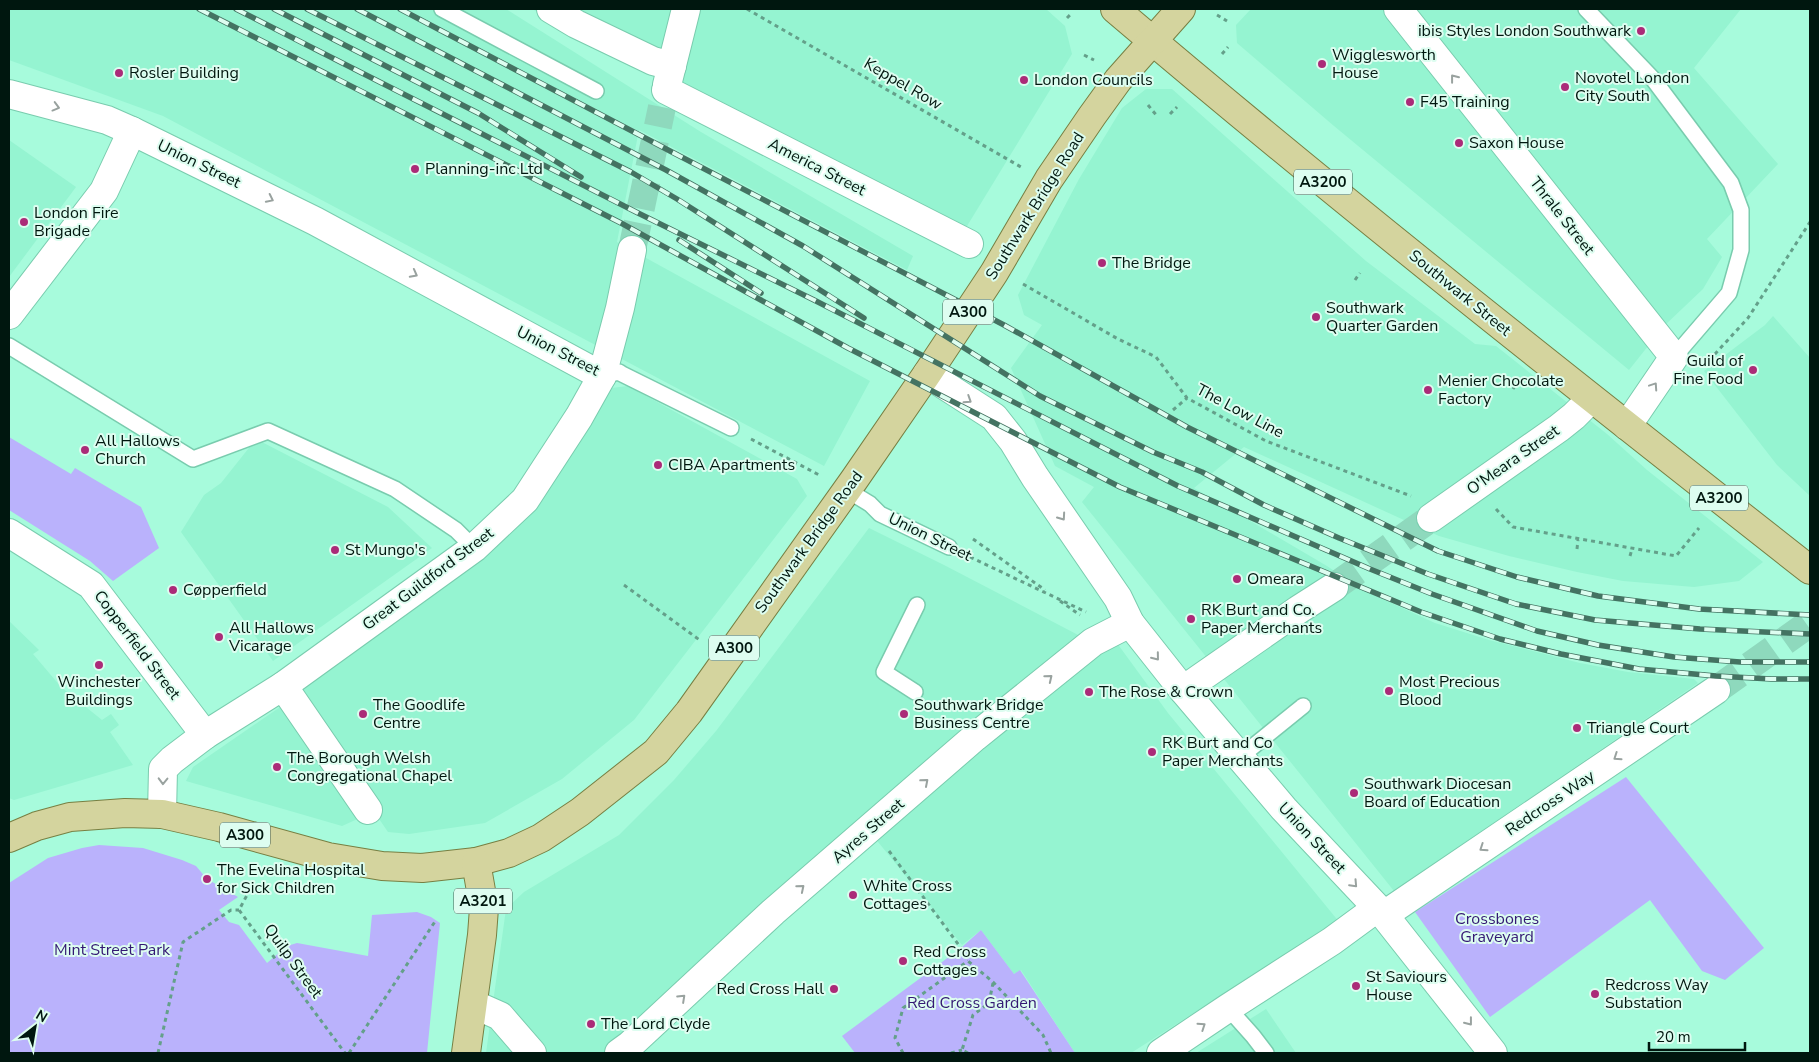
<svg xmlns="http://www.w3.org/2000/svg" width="1819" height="1062" font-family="'Nunito Sans',sans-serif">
  <rect width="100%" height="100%" fill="#a7fbdc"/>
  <!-- built -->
  <g fill="#95f4d1">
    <path d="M 10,9 L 506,9 L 701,132 L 913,256 L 907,270 L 639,130 L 617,242 L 870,381 L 824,466 L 163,116 L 9,60 L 9,13 Z"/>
    <path d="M 532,9 L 1046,9 L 1065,26 L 1072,54 L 964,231 Z"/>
    <path d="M 1251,9 L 1741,9 L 1694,68 L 1778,164 L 1707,239 L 1722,257 L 1703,289 L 1664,326 L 1629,370 L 1334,126 L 1237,43 L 1236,25 Z"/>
    <path d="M 1146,89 L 1172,89 L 1366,261 L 1475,344 L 1496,346 L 1607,434 L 1647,470 L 1763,562 L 1739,581 L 1694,587 L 1623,581 L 1577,572 L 1509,556 L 1439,536 L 1244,447 L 1194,488 L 1327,566 L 1361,589 L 1435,623 L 1489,640 L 1580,663 L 1628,672 L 1694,679 L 1698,683 L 1394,891 L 1082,502 L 1094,487 L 1055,466 L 1011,368 L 1042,325 L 1024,315 L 1018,295 L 1079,179 L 1122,108 Z"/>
    <path d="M 9,140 L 76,187 L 9,277 Z"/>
    <path d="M 1773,316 L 1810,358 L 1810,496 L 1777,465 L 1704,371 L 1765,325 Z"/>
    <path d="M 628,386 L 797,479 L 807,496 L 634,720 L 562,779 L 485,823 L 409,834 L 388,832 L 296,697 L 305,678 L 449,573 L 603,389 Z"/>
    <path d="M 256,439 L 388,507 L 432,548 L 273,661 L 181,532 L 204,495 L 221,483 Z"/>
    <path d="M 869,528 L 944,565 L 1082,637 L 1114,639 L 1168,713 L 1340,923 L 1258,972 L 1131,1053 L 1075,1053 L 1021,970 L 1014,974 L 981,930 L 962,945 L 874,837 L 610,1053 L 486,1053 L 506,909 L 524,892 L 619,835 L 674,780 L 716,731 Z"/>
    <path d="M 9,621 L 39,650 L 33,654 L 61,687 L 102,720 L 111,714 L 119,725 L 110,732 L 133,765 L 14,800 L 9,798 Z"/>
    <path d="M 283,705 L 362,817 L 342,826 L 186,781 L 193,767 Z"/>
    <path d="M 1266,1009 L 1296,1053 L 1196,1053 Z"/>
  </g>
  <!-- green -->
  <g fill="#bab2fc">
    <path d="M 9,437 L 71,474 L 75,468 L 141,507 L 159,548 L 113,581 L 90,561 L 9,510 Z"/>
    <path d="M 1626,777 L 1764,948 L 1725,980 L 1702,971 L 1650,900 L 1490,1017 L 1415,912 Z"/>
    <path d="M 99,845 L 143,848 L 182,860 L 196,866 L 207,879 L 238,897 L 219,910 L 229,922 L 239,925 L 267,963 L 287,946 L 297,943 L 368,956 L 372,915 L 417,912 L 431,917 L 440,923 L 427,1053 L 9,1053 L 9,883 L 48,858 L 82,848 Z"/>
    <path d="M 981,930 L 1014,974 L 1020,970 L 1075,1053 L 855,1053 L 842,1036 L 961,948 Z"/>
  </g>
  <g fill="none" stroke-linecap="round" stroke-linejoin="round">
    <!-- street-tunnel -->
    <g stroke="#8ed9bd" stroke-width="28" stroke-dasharray="28 14" stroke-linecap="butt">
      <path d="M 632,250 L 662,107"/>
      <path d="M 1334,587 L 1431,518"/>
      <path d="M 1716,690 L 1810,623"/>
    </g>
    <defs>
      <g id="lane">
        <path d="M 442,9 L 596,91"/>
        <path d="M 1586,9 L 1653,79 L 1731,183 L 1741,210 L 1741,250 L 1729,293 L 1674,357"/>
        <path d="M 9,346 L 193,459 L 268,431 L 395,489 L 456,530 L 474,548"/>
        <path d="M 602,376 L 619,372 L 622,374 L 731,428"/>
        <path d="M 847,490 L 870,504 L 880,514 L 949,547"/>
        <path d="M 915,692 L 884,672 L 917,605"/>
        <path d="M 1240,757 L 1303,706"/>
        <path d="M 1228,1008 L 1253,1036 L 1266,1053"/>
      </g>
      <g id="street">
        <path d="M 551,9 L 576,24 L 653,61 L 672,66"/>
        <path d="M 1398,9 L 1674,357 L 1627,426"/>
        <path d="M 667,85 L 686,9"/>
        <path d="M 666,90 L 969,244"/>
        <path d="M 9,94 L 107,120 L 132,131 L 315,221 L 602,376"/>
        <path d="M 9,315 L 104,191 L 132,131"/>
        <path d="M 927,374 L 994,417 L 1013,441 L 1035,477 L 1118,598 L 1130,623 L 1183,690 L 1284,809 L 1384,915 L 1493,1053"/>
        <path d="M 1431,518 L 1559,428 L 1574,416 L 1591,399"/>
        <path d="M 9,533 L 91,585 L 205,735"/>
        <path d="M 283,686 L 368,810"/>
        <path d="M 1183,690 L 1298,610 L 1334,587"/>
        <path d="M 162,814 L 163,769 L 172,760 L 205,735 L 283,686 L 474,548 L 525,500 L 579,417 L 602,376 L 620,308 L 632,250"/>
        <path d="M 1384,915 L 1716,690"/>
        <path d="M 473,1004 L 500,1016 L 532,1053"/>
        <path d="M 619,1053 L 630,1045 L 773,912 L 975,737 L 1093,642 L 1130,623"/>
        <path d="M 1161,1053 L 1228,1008 L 1332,941 L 1377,908"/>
      </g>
      <g id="primary">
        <path d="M 1115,9 C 1342,202 1576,386 1810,570"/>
        <path d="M 9,838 L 37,826 L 70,817 L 125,813 L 162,814 L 219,827 L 328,857 L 382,866 L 422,868 L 476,862 L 509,853 L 541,838 L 580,812 L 656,752 L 689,712 L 854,480 L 927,374 L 994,273 L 1049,179 L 1092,116 L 1118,80 L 1181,9"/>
        <path d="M 466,1053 L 482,935 L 484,908 L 476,862"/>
      </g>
    </defs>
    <!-- lane casing -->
    <use href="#lane" stroke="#79ccae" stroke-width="18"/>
    <!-- street casing -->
    <use href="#street" stroke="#79ccae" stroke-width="30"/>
    <!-- primary casing -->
    <use href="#primary" stroke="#777f42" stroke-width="30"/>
    <!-- path -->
    <g stroke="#64a08a" stroke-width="3" stroke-dasharray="4 4" stroke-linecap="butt">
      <path d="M 747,9 L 1021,167"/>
      <path d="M 1217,15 L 1227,21"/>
      <path d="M 1067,18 L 1072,13"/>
      <path d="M 1222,54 L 1228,47"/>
      <path d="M 1084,55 L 1094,60"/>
      <path d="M 1148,105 L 1157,116"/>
      <path d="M 1170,114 L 1177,107"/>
      <path d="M 1355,280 L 1360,273"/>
      <path d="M 1023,284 L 1118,339 L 1156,357 L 1187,398 L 1266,441 L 1411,496"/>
      <path d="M 1704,366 L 1748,318 L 1810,222"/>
      <path d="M 1513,389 L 1520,379"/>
      <path d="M 1173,410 L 1187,398"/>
      <path d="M 751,439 L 821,476"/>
      <path d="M 1496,509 L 1513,527 L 1676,556 L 1699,528"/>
      <path d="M 973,539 L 1045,590"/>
      <path d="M 1577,549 L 1578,540"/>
      <path d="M 1630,556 L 1632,549"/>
      <path d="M 970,557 L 1086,612"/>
      <path d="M 624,585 L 701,641"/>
      <path d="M 1060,601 L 1080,615"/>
      <path d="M 889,851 L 961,948 L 968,961 L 993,982 L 1043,1035 L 1051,1053"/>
      <path d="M 254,882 L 239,910 L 345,1053"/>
      <path d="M 158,1053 L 183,942 L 231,910 L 239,910"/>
      <path d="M 349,1053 L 436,920"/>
      <path d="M 903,1053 L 895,1038 L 903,1008 L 968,961"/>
      <path d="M 951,1053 L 962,1050"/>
      <path d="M 968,1053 L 962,1050 L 973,1015 L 989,1003 L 993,983"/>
    </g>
    <!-- lane -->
    <use href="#lane" stroke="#fff" stroke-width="15"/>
    <!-- street -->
    <use href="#street" stroke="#fff" stroke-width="28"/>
    <!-- primary -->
    <use href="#primary" stroke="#d4d49e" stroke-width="28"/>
    <defs>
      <g id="rail">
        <path d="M 199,9 L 621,223 L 848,348 L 1120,487 L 1421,612 L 1500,639 L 1561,654 L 1639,669 L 1716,676 L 1771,679 L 1810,679"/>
        <path d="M 236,9 L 638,213 L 814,300 L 1178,486 L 1370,569 L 1432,594 L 1537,631 L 1598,645 L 1674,657 L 1740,662 L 1810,662"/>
        <path d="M 274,9 L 478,113 L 581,177"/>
        <path d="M 307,9 L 631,172 L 677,199 L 864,318"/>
        <path d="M 357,9 L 666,170 L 803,246 L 1040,396 L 1153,452 L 1202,472 L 1264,505 L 1339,538 L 1428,574 L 1516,604 L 1595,620 L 1700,629 L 1810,634"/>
        <path d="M 400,9 L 670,151 L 1004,325 L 1187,427 L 1438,551 L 1517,577 L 1598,596 L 1699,609 L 1810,615"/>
        <path d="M 679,240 L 761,293"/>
      </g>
    </defs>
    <!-- rail casing -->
    <use href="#rail" stroke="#447362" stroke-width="5.5"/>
    <!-- rail -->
    <use href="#rail" stroke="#ddfdf0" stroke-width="4" stroke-dasharray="11" stroke-linecap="butt"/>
  </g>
  <!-- one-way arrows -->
  <defs><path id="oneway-chevron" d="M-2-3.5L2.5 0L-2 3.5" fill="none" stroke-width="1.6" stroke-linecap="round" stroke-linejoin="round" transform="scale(1.25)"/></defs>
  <g stroke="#99a29f">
    <use href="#oneway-chevron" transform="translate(1454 78) rotate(-128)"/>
    <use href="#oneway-chevron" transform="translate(56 107) rotate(15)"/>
    <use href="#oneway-chevron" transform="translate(270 199) rotate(26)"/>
    <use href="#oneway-chevron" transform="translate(414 274) rotate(28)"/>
    <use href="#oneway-chevron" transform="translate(1654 386) rotate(-56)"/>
    <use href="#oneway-chevron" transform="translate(968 400) rotate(33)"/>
    <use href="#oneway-chevron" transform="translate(1062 517) rotate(55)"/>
    <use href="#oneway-chevron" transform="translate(1156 657) rotate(51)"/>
    <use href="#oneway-chevron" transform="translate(1049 678) rotate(-39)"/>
    <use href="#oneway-chevron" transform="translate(1617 757) rotate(146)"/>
    <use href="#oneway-chevron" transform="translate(163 781) rotate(91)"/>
    <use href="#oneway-chevron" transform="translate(925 782) rotate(-41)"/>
    <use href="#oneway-chevron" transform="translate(1483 848) rotate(146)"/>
    <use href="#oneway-chevron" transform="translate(1354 884) rotate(47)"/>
    <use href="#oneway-chevron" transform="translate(801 888) rotate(-40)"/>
    <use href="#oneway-chevron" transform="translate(682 998) rotate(-43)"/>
    <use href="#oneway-chevron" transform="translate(1469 1022) rotate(52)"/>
    <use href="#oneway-chevron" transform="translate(1202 1026) rotate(-34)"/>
  </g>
  <!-- markers -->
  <g fill="#ab2b78" stroke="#ddfdf0" stroke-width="2">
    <circle cx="1641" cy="31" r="5"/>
    <circle cx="1322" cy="64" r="5"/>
    <circle cx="119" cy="73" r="5"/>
    <circle cx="1024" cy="80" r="5"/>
    <circle cx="1565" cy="87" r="5"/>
    <circle cx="1410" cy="102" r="5"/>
    <circle cx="1459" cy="143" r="5"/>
    <circle cx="415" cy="169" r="5"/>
    <circle cx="24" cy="222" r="5"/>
    <circle cx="1102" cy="263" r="5"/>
    <circle cx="1316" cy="317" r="5"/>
    <circle cx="1753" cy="370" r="5"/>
    <circle cx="1428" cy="390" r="5"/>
    <circle cx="85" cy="450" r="5"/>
    <circle cx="658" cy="465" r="5"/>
    <circle cx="335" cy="550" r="5"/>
    <circle cx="1237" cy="579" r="5"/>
    <circle cx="173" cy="590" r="5"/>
    <circle cx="1191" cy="619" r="5"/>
    <circle cx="219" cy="637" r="5"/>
    <circle cx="99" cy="665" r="5"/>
    <circle cx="1389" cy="691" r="5"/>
    <circle cx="1089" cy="692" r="5"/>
    <circle cx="363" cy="714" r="5"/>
    <circle cx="904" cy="714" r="5"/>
    <circle cx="1577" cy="728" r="5"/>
    <circle cx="1152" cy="752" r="5"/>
    <circle cx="277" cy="767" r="5"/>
    <circle cx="1354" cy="793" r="5"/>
    <circle cx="207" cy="879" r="5"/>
    <circle cx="853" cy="895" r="5"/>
    <circle cx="903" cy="961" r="5"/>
    <circle cx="1356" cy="986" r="5"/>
    <circle cx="834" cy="989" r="5"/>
    <circle cx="1595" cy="994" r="5"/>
    <circle cx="591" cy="1024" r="5"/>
  </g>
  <g text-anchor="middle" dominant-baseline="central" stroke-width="4" stroke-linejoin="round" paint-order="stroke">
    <!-- shield labels -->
    <g fill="#ddfdf0" stroke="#425c52" stroke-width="1">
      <rect x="1294" y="169.5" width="58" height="25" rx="4"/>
      <rect x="943" y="299.5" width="50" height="25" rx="4"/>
      <rect x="1690" y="485.5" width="58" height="25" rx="4"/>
      <rect x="709" y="635.5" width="50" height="25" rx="4"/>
      <rect x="220" y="822.5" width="50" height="25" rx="4"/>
      <rect x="454" y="888.5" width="58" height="25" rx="4"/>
    </g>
    <g font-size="15" font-weight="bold" fill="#00170f">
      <text x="1323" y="182">A3200</text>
      <text x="968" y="312">A300</text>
      <text x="1719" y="498">A3200</text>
      <text x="734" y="648">A300</text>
      <text x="245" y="835">A300</text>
      <text x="483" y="901">A3201</text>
    </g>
    <!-- poi labels -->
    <g font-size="16" fill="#00170f" stroke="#ddfdf0" text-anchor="start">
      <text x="1631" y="31" text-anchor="end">ibis Styles London Southwark</text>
      <text x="1332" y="55">Wigglesworth<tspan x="1332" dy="18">House</tspan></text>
      <text x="129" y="73">Rosler Building</text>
      <text x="1575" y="78">Novotel London<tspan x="1575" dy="18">City South</tspan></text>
      <text x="1034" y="80">London Councils</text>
      <text x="1420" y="102">F45 Training</text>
      <text x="1469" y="143">Saxon House</text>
      <text x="425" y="169">Planning-inc Ltd</text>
      <text x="34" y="213">London Fire<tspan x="34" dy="18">Brigade</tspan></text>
      <text x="1112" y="263">The Bridge</text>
      <text x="1326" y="308">Southwark<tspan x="1326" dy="18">Quarter Garden</tspan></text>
      <text x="1743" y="361" text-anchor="end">Guild of<tspan x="1743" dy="18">Fine Food</tspan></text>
      <text x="1438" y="381">Menier Chocolate<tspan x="1438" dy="18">Factory</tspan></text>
      <text x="95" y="441">All Hallows<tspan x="95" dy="18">Church</tspan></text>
      <text x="668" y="465">CIBA Apartments</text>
      <text x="345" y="550">St Mungo's</text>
      <text x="1247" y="579">Omeara</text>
      <text x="183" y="590">Cøpperfield</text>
      <text x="1201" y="610">RK Burt and Co.<tspan x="1201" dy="18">Paper Merchants</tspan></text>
      <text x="229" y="628">All Hallows<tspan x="229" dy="18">Vicarage</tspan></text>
      <text x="99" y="682" text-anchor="middle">Winchester<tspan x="99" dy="18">Buildings</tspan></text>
      <text x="1399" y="682">Most Precious<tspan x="1399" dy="18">Blood</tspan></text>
      <text x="1099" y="692">The Rose &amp; Crown</text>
      <text x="373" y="705">The Goodlife<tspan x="373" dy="18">Centre</tspan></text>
      <text x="914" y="705">Southwark Bridge<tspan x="914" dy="18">Business Centre</tspan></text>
      <text x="1587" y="728">Triangle Court</text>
      <text x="1162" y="743">RK Burt and Co<tspan x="1162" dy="18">Paper Merchants</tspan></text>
      <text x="287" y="758">The Borough Welsh<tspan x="287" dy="18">Congregational Chapel</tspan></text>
      <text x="1364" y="784">Southwark Diocesan<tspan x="1364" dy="18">Board of Education</tspan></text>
      <text x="217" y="870">The Evelina Hospital<tspan x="217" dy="18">for Sick Children</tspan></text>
      <text x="863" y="886">White Cross<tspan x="863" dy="18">Cottages</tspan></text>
      <text x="913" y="952">Red Cross<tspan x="913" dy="18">Cottages</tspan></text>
      <text x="1366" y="977">St Saviours<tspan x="1366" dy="18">House</tspan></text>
      <text x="1605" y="985">Redcross Way<tspan x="1605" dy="18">Substation</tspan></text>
      <text x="824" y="989" text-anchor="end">Red Cross Hall</text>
      <text x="601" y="1024">The Lord Clyde</text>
    </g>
    <!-- street labels -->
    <g font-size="16" fill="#00170f" stroke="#ddfdf0">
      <text transform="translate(903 84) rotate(30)">Keppel Row</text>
      <text transform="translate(199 164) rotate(26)">Union Street</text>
      <text transform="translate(817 167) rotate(27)">America Street</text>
      <text transform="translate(1035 206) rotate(-58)">Southwark Bridge Road</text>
      <text transform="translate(1562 216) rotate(52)">Thrale Street</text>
      <text transform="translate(1460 293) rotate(39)">Southwark Street</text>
      <text transform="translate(558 351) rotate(27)">Union Street</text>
      <text transform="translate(1240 411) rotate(28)">The Low Line</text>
      <text transform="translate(1513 460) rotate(-35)">O'Meara Street</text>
      <text transform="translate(930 537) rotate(26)">Union Street</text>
      <text transform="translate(809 542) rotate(-54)">Southwark Bridge Road</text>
      <text transform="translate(428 579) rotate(-37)">Great Guildford Street</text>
      <text transform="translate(137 645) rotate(53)">Copperfield Street</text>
      <text transform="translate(1550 803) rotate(-34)">Redcross Way</text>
      <text transform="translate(868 831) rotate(-41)">Ayres Street</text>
      <text transform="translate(1312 838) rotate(47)">Union Street</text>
      <text transform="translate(293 961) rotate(54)">Quilp Street</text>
    </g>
    <!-- park labels -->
    <g font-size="16" fill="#331873" stroke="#ddfdf0">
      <text x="1497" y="919">Crossbones<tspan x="1497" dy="18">Graveyard</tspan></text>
      <text x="112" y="950">Mint Street Park</text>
      <text x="972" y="1003">Red Cross Garden</text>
    </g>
  </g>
  <!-- border -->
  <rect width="1819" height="1062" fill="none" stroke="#00170f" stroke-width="20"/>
  <!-- north arrow -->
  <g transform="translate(35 1027) rotate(31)" stroke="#ddfdf0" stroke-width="4" paint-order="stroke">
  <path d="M0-4L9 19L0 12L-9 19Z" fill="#00170f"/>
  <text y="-8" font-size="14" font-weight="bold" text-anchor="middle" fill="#00170f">N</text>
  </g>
  <!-- scale -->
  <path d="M1649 1042v8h96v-8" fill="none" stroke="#00170f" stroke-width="2.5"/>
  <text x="1656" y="1042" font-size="15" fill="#00170f" stroke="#ddfdf0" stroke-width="4" paint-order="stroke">20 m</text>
</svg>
